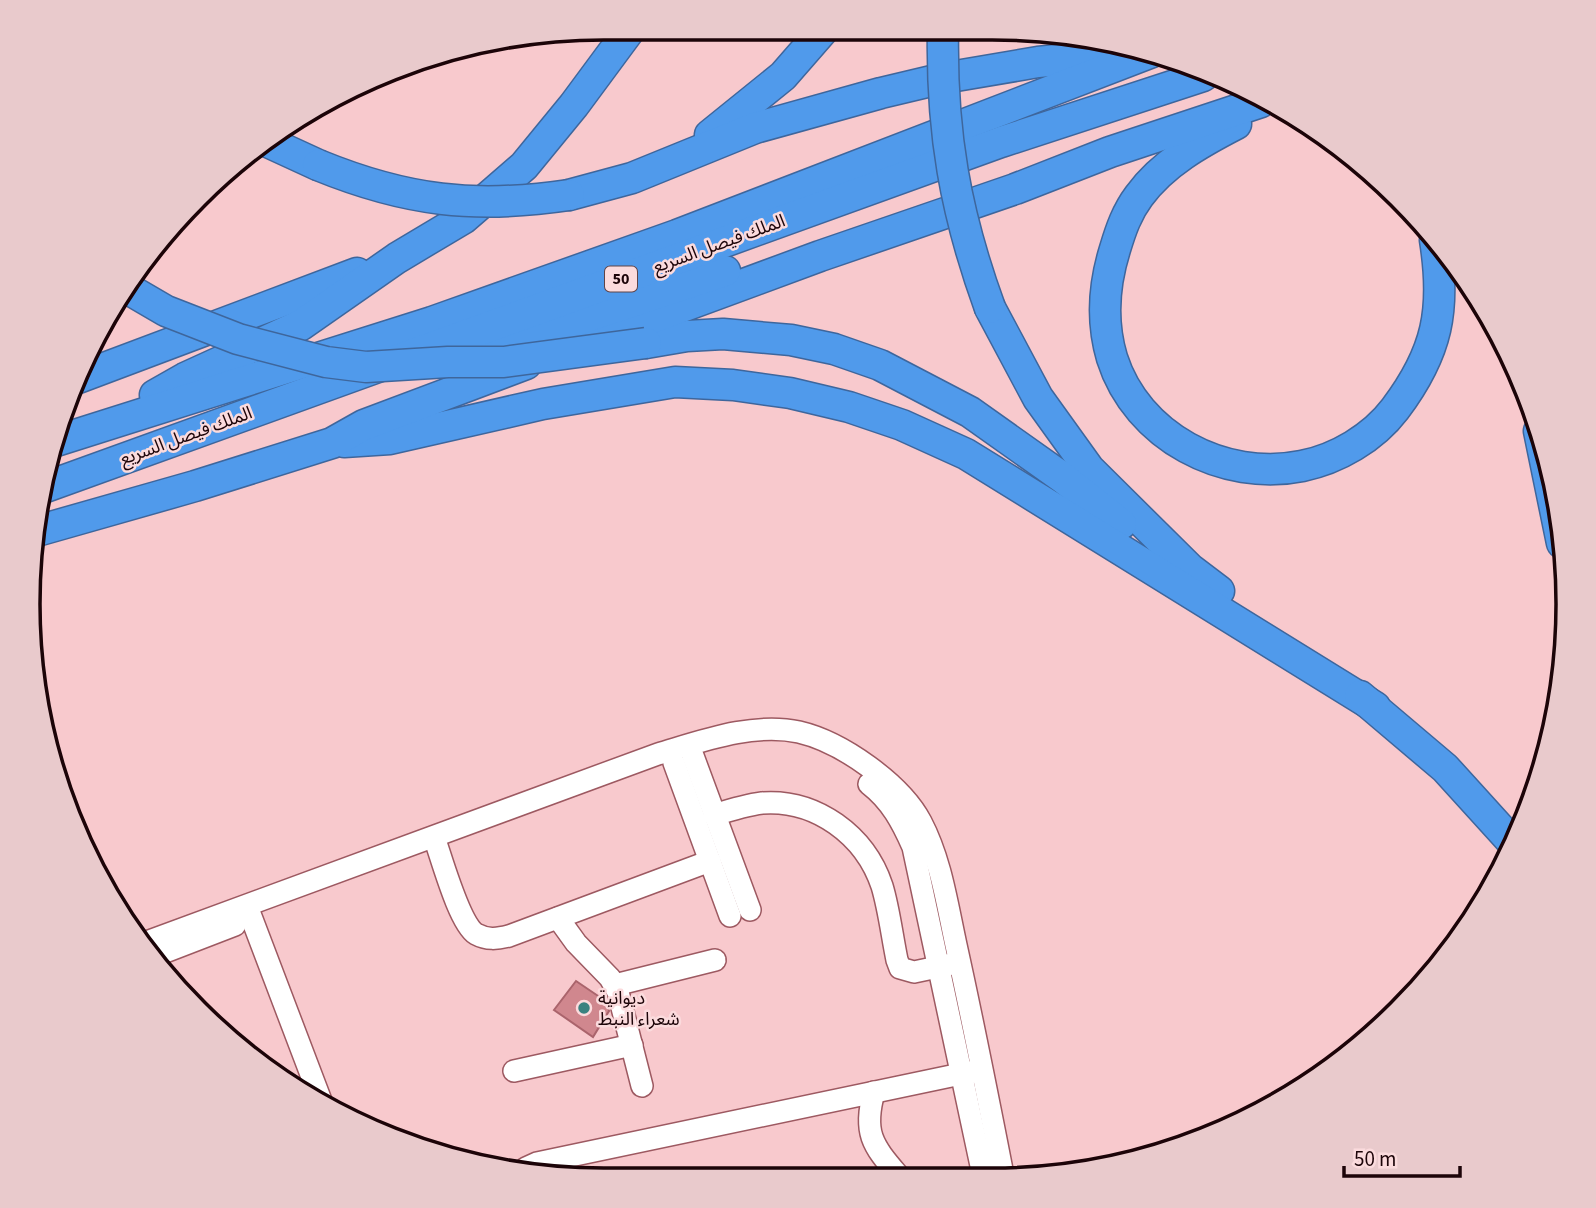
<svg xmlns="http://www.w3.org/2000/svg" width="1596" height="1208" font-family="'Source Sans 3','Noto Sans Arabic',sans-serif">
  <rect width="100%" height="100%" fill="#f8c9cd"/>
  <!-- building -->
  <path fill="#d0878e" stroke="#aa646c" stroke-width="2" d="M 576,981 L 607,1002 L 609,1011 L 593,1037 L 554,1010 Z"/>
  <g fill="none" stroke-linecap="round" stroke-linejoin="round">
    <defs>
      <g id="minor">
        <path d="M 693,756 L 750,910"/>
        <path d="M 674,763 L 730,916"/>
        <path d="M 869,784 C 891,801 902,822 913,847 L 983,1175"/>
        <path d="M 714,815 C 730,810 746,805 762,803 C 816,799 865,835 882,886 C 889,909 892,936 897,960 L 900,968 L 914,972 L 952,964"/>
        <path d="M 434,837 C 442,859 459,923 476,934 C 487,940 497,939 509,936 L 710,861"/>
        <path d="M 247,906 L 323,1106"/>
        <path d="M 558,918 L 576,943 L 610,978 L 618,992 L 642,1086"/>
        <path d="M 141,944 L 658,754 C 702,741 753,722 799,732 C 842,742 901,784 921,822 C 941,860 947,904 956,945 C 973,1022 988,1098 1003,1175"/>
        <path d="M 152,957 L 235,925"/>
        <path d="M 615,985 L 715,960"/>
        <path d="M 514,1071 L 632,1045"/>
        <path d="M 874,1092 C 863,1132 872,1145 898,1175"/>
        <path d="M 522,1174 L 526,1168 L 537,1163 L 975,1071"/>
      </g>
      <g id="highway">
        <path d="M 1236,124 C 1201,142 1163,163 1139,196 C 1127,212 1121,229 1115,249 C 1104,284 1101,321 1112,358 C 1137,437 1224,482 1302,466 C 1337,459 1373,438 1395,409 C 1438,352 1446,309 1435,240"/>
        <path d="M 710,135 L 783,76 L 824,29"/>
        <path d="M 268,142 L 318,165"/>
        <path d="M 569,195 L 632,178 L 755,128 L 881,93 L 944,78 L 1038,62 L 1068,59 L 1115,60"/>
        <path d="M 990,308 L 1038,398 L 1089,469 L 1190,569 L 1219,591"/>
        <path d="M 646,343 L 687,336 L 723,334 L 791,340 L 834,349 L 880,365 L 970,412 L 1063,478 L 1121,524"/>
        <path d="M 576,346 L 820,256 L 1015,189 L 1110,152 L 1261,102"/>
        <path d="M 460,359 L 725,271"/>
        <path d="M 78,378 L 357,273"/>
        <path d="M 155,395 L 185,378 L 301,325 L 397,258 L 464,218 L 524,166 L 574,105 L 631,28"/>
        <path d="M 1539,431 L 1562,543"/>
        <path d="M 56,441 L 432,322 L 677,235 L 1152,52"/>
        <path d="M 344,442 L 390,439 L 543,404 L 675,382 L 733,385 L 790,393 L 849,407 L 902,425 L 966,454 L 1375,707"/>
        <path d="M 40,489 L 1001,142 L 1203,76"/>
        <path d="M 37,531 L 195,486 L 332,443 L 364,425 L 526,364"/>
        <path d="M 1360,696 L 1445,768 L 1514,844"/>
      </g>
    </defs>
    <!-- minor casing -->
    <use href="#minor" stroke="#9d5961" stroke-width="24"/>
    <!-- highway casing -->
    <use href="#highway" stroke="#3e669c" stroke-width="33"/>
    <!-- minor -->
    <use href="#minor" stroke="#fff" stroke-width="21"/>
    <!-- highway -->
    <use href="#highway" stroke="#509aeb" stroke-width="30"/>
    <defs>
      <g id="highway-bridge">
        <path d="M 943,29 C 941,131 955,212 990,308"/>
        <path d="M 318,165 C 406,201 475,209 569,195"/>
        <path d="M 130,290 L 166,311 L 238,339 L 326,362 L 366,367 L 448,362 L 504,362 L 646,343"/>
      </g>
    </defs>
    <!-- highway-bridge casing -->
    <use href="#highway-bridge" stroke="#3e669c" stroke-width="33" stroke-linecap="butt"/>
    <!-- highway-bridge -->
    <use href="#highway-bridge" stroke="#509aeb" stroke-width="30"/>
  </g>
  <!-- markers -->
  <circle fill="#3a8280" stroke="#fbdbdd" stroke-width="2.5" cx="584" cy="1008" r="7"/>
  <g text-anchor="middle" dominant-baseline="central" stroke-width="5" stroke-linejoin="round" paint-order="stroke">
    <!-- shield labels -->
    <rect fill="#fbdbdd" stroke="#5f4448" stroke-width="2" x="605" y="266.5" width="32" height="25" rx="5"/>
    <g font-size="16" font-weight="bold" fill="#1c0408">
      <text x="621" y="279">50</text>
    </g>
    <!-- street labels -->
    <g font-size="18" fill="#1c0408" stroke="#fbdbdd">
      <text transform="translate(719 244) rotate(-20)">الملك فيصل السريع</text>
      <text transform="translate(186 436) rotate(-20)">الملك فيصل السريع</text>
    </g>
    <!-- poi labels -->
    <g font-size="18" fill="#1c0408" stroke="#fbdbdd" text-anchor="start">
      <text x="598" y="998">ديوانية<tspan x="598" dy="21">شعراء النبط</tspan></text>
    </g>
  </g>
  <!-- crop -->
  <path d="M0 0H1596V1208H0ZM604 40H992A564 564 0 0 1 1556 604V604A564 564 0 0 1 992 1168H604A564 564 0 0 1 40 604V604A564 564 0 0 1 604 40Z" fill="#e9cacc" fill-rule="evenodd"/>
  <path fill="none" stroke="#1c0408" stroke-width="3.5" d="M604 40H992A564 564 0 0 1 1556 604V604A564 564 0 0 1 992 1168H604A564 564 0 0 1 40 604V604A564 564 0 0 1 604 40Z"/>
  <!-- scale -->
  <path d="M1344 1166v10h116v-10" fill="none" stroke="#1c0408" stroke-width="3.5"/>
  <text x="1354" y="1166" font-size="21" fill="#1c0408" stroke="#fbdbdd" stroke-width="5" paint-order="stroke">50 m</text>
</svg>
